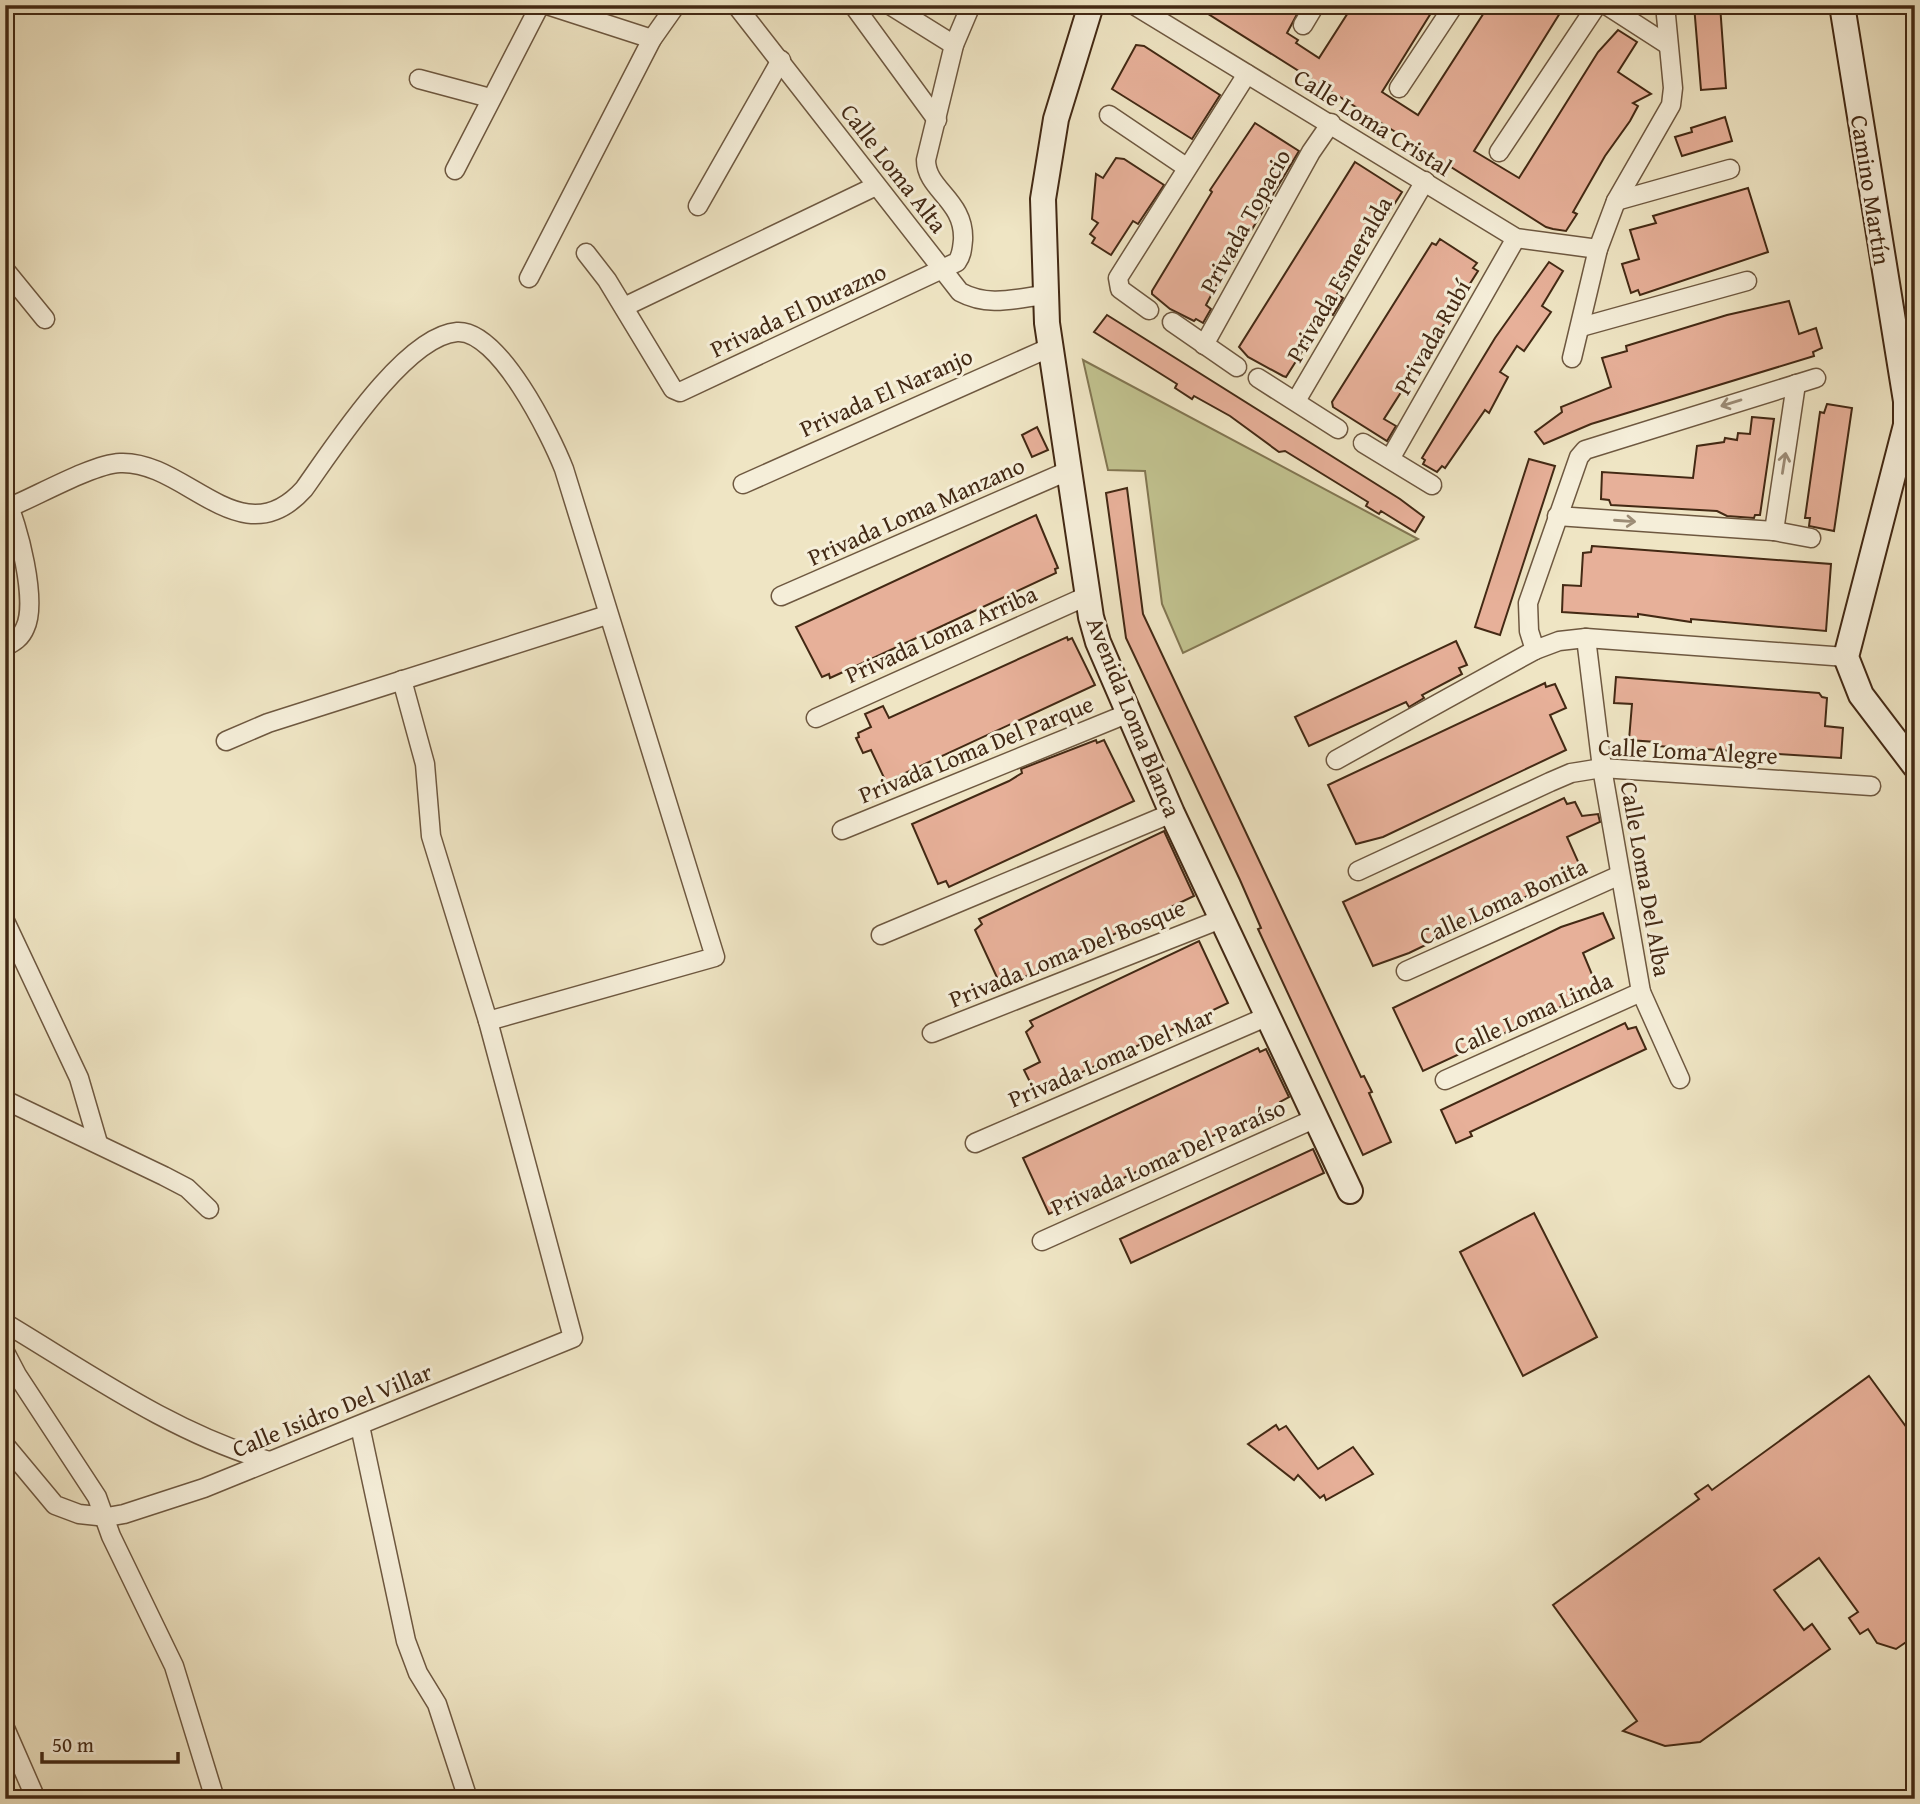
<svg xmlns="http://www.w3.org/2000/svg" width="1920" height="1804" font-family="'Gentium Book Plus',serif">
  <rect width="100%" height="100%" fill="#efe5c4"/>
  <filter id="stains"><feTurbulence type="fractalNoise" baseFrequency=".00286" numOctaves="4"/><feColorMatrix values="0 0 0 0 .2 0 0 0 0 .09 0 0 0 0 .02 0 0 0 .5 -.17"/></filter>
  <radialGradient id="worn" r=".72"><stop offset=".6" stop-color="#630" stop-opacity="0"/><stop offset="1" stop-color="#630" stop-opacity=".3"/></radialGradient>
  <!-- green -->
  <path fill="#c1c28f" stroke="#827652" stroke-width="2" d="M 1083,360 L 1418,539 L 1183,653 L 1162,604 L 1145,471 L 1108,470 Z"/>
  <!-- building -->
  <g fill="#e7b099" stroke="#432914" stroke-width="2">
    <path d="M 1194,5 L 1302,5 L 1287,33 L 1298,40 L 1296,43 L 1319,58 L 1353,5 L 1436,5 L 1382,92 L 1418,115 L 1489,5 L 1565,5 L 1474,151 L 1519,178 L 1598,52 L 1618,30 L 1637,42 L 1618,72 L 1651,94 L 1633,103 L 1638,106 L 1630,121 L 1605,156 L 1573,212 L 1577,214 L 1566,231 L 1553,229 L 1546,227 Z"/>
    <path d="M 1694,5 L 1720,5 L 1726,88 L 1701,90 Z"/>
    <path d="M 1136,45 L 1144,46 L 1220,95 L 1192,139 L 1112,89 Z"/>
    <path d="M 1725,117 L 1732,141 L 1682,156 L 1675,137 L 1692,132 L 1691,128 Z"/>
    <path d="M 1255,123 L 1299,151 L 1221,281 L 1219,280 L 1206,305 L 1211,309 L 1203,323 L 1196,319 L 1194,321 L 1170,309 L 1152,294 L 1152,291 L 1212,192 L 1210,190 Z"/>
    <path d="M 1116,158 L 1124,159 L 1164,185 L 1138,224 L 1133,221 L 1111,255 L 1092,243 L 1095,238 L 1090,234 L 1098,223 L 1092,219 L 1096,174 L 1103,178 Z"/>
    <path d="M 1355,162 L 1402,192 L 1337,294 L 1343,298 L 1333,315 L 1327,312 L 1286,377 L 1283,376 L 1248,357 L 1239,347 Z"/>
    <path d="M 1748,188 L 1768,252 L 1640,295 L 1638,290 L 1631,293 L 1622,264 L 1639,259 L 1630,230 L 1656,223 L 1653,216 Z"/>
    <path d="M 1440,239 L 1477,263 L 1473,268 L 1478,271 L 1384,419 L 1396,426 L 1387,441 L 1333,407 L 1332,402 L 1432,243 L 1436,245 Z"/>
    <path d="M 1549,262 L 1563,271 L 1542,306 L 1551,312 L 1524,351 L 1517,346 L 1500,372 L 1508,377 L 1489,413 L 1485,410 L 1445,468 L 1442,466 L 1437,472 L 1423,464 L 1425,460 L 1422,458 L 1495,338 Z"/>
    <path d="M 1789,301 L 1799,334 L 1816,328 L 1822,348 L 1813,352 L 1814,356 L 1591,424 L 1544,444 L 1535,432 L 1562,412 L 1561,407 L 1611,387 L 1602,358 L 1627,351 L 1626,346 L 1727,315 Z"/>
    <path d="M 1107,315 L 1400,499 L 1424,517 L 1415,532 L 1381,511 L 1379,514 L 1366,506 L 1368,502 L 1285,451 L 1279,452 L 1230,416 L 1194,396 L 1192,399 L 1175,388 L 1177,384 L 1094,332 Z"/>
    <path d="M 1827,404 L 1852,408 L 1834,531 L 1809,526 L 1810,518 L 1805,518 L 1820,412 L 1824,413 Z"/>
    <path d="M 1752,417 L 1774,419 L 1760,515 L 1755,515 L 1754,518 L 1727,516 L 1717,511 L 1611,505 L 1609,500 L 1601,499 L 1602,472 L 1693,478 L 1697,446 L 1724,442 L 1725,438 L 1737,440 L 1738,433 L 1750,434 Z"/>
    <path d="M 1037,427 L 1048,450 L 1032,457 L 1022,435 Z"/>
    <path d="M 1529,459 L 1555,466 L 1500,635 L 1475,627 Z"/>
    <path d="M 1127,488 L 1143,614 L 1354,1062 L 1361,1077 L 1364,1076 L 1372,1092 L 1369,1093 L 1391,1142 L 1363,1155 L 1258,929 L 1261,928 L 1240,880 L 1126,638 L 1106,493 Z"/>
    <path d="M 1036,515 L 1058,568 L 1055,569 L 1056,573 L 854,667 L 830,678 L 829,674 L 822,677 L 796,627 Z"/>
    <path d="M 1592,546 L 1831,564 L 1826,631 L 1691,619 L 1691,622 L 1638,614 L 1638,617 L 1562,612 L 1563,585 L 1581,586 L 1583,553 L 1591,552 Z"/>
    <path d="M 1067,637 L 1068,640 L 1072,638 L 1095,685 L 886,782 L 871,750 L 863,753 L 856,738 L 859,737 L 858,733 L 871,727 L 865,714 L 883,706 L 889,718 Z"/>
    <path d="M 1456,641 L 1467,665 L 1459,668 L 1462,674 L 1422,695 L 1424,698 L 1409,707 L 1406,702 L 1309,746 L 1295,717 Z"/>
    <path d="M 1616,677 L 1819,693 L 1822,697 L 1827,698 L 1825,726 L 1843,728 L 1841,758 L 1657,746 L 1656,742 L 1629,740 L 1632,704 L 1614,703 Z"/>
    <path d="M 1545,683 L 1546,687 L 1555,684 L 1566,708 L 1550,715 L 1566,750 L 1383,837 L 1356,844 L 1328,785 Z"/>
    <path d="M 1096,740 L 1097,743 L 1104,740 L 1134,801 L 949,887 L 946,881 L 938,884 L 912,824 L 1009,781 L 1022,773 L 1021,769 Z"/>
    <path d="M 1564,798 L 1567,804 L 1575,802 L 1582,816 L 1598,814 L 1600,822 L 1567,837 L 1580,866 L 1573,870 L 1573,874 L 1409,953 L 1373,966 L 1343,902 Z"/>
    <path d="M 1164,831 L 1194,896 L 1012,983 L 1008,980 L 1000,984 L 975,930 L 982,924 L 979,919 Z"/>
    <path d="M 1603,913 L 1614,938 L 1583,953 L 1596,984 L 1589,987 L 1591,993 L 1423,1071 L 1393,1008 L 1561,927 Z"/>
    <path d="M 1199,941 L 1228,1003 L 1036,1094 L 1024,1070 L 1040,1062 L 1026,1032 L 1033,1026 L 1030,1021 Z"/>
    <path d="M 1625,1023 L 1628,1029 L 1636,1027 L 1646,1049 L 1470,1132 L 1472,1136 L 1456,1143 L 1441,1110 Z"/>
    <path d="M 1258,1048 L 1260,1052 L 1266,1049 L 1289,1097 L 1280,1102 L 1275,1111 L 1200,1141 L 1049,1214 L 1023,1158 Z"/>
    <path d="M 1313,1149 L 1324,1173 L 1131,1263 L 1120,1239 Z"/>
    <path d="M 1534,1213 L 1597,1337 L 1523,1376 L 1460,1252 Z"/>
    <path d="M 1869,1376 L 1915,1439 L 1915,1636 L 1896,1649 L 1877,1643 L 1868,1629 L 1860,1634 L 1849,1618 L 1858,1612 L 1819,1558 L 1774,1590 L 1804,1630 L 1812,1624 L 1830,1649 L 1700,1742 L 1665,1746 L 1623,1731 L 1637,1721 L 1553,1605 L 1699,1499 L 1695,1494 L 1708,1485 L 1712,1490 Z"/>
    <path d="M 1276,1425 L 1279,1430 L 1286,1426 L 1318,1469 L 1353,1447 L 1373,1474 L 1326,1500 L 1324,1495 L 1320,1498 L 1298,1475 L 1294,1480 L 1248,1444 Z"/>
  </g>
  <g fill="none" stroke-linecap="round" stroke-linejoin="round">
    <defs>
      <g id="street">
        <path d="M 547,5 L 652,39"/>
        <path d="M 736,5 L 960,292 C 988,307 1014,299 1044,295"/>
        <path d="M 853,5 L 937,120"/>
        <path d="M 890,5 L 954,45"/>
        <path d="M 1134,5 L 1516,238 L 1598,249"/>
        <path d="M 1606,5 L 1668,45"/>
        <path d="M 1303,25 L 1315,5"/>
        <path d="M 419,79 L 490,98"/>
        <path d="M 1399,88 L 1454,5"/>
        <path d="M 1109,115 L 1186,167"/>
        <path d="M 1499,152 L 1597,5"/>
        <path d="M 455,170 L 540,5"/>
        <path d="M 1616,201 L 1730,169"/>
        <path d="M 698,206 L 781,60"/>
        <path d="M 586,253 L 607,280 L 673,389 L 680,392 L 957,262 C 962,255 962,249 963,240 C 965,200 926,190 926,160 L 954,45 L 971,5"/>
        <path d="M 5,270 L 45,319"/>
        <path d="M 529,278 L 652,39 L 676,5"/>
        <path d="M 624,307 L 876,186"/>
        <path d="M 1149,310 L 1120,289 L 1118,278 L 1247,74"/>
        <path d="M 1172,322 L 1237,367"/>
        <path d="M 1581,327 L 1747,281"/>
        <path d="M 1204,345 L 1311,152 L 1331,123"/>
        <path d="M 1572,358 L 1598,249 L 1616,201 L 1671,105 L 1673,88 L 1665,5"/>
        <path d="M 1258,378 L 1338,429"/>
        <path d="M 1816,378 L 1585,450 L 1579,457 L 1528,603 L 1529,631 L 1535,650 L 1559,641 L 1586,638 L 1846,657"/>
        <path d="M 1296,401 L 1425,181"/>
        <path d="M 1363,443 L 1432,485"/>
        <path d="M 1390,459 L 1516,238"/>
        <path d="M 743,484 L 1051,347"/>
        <path d="M 5,498 C 18,523 38,602 25,628 C 21,638 14,642 5,647"/>
        <path d="M 10,507 C 37,496 93,464 120,463 C 186,460 241,559 304,489 C 334,447 405,336 457,332 C 499,329 551,436 564,469 L 715,957 L 488,1021"/>
        <path d="M 1557,516 L 1774,531 L 1811,538"/>
        <path d="M 1774,531 L 1796,384"/>
        <path d="M 781,596 L 1070,470"/>
        <path d="M 1586,638 L 1602,768 L 1641,992 L 1680,1079"/>
        <path d="M 816,718 L 1087,596"/>
        <path d="M 226,741 L 268,723 L 607,615"/>
        <path d="M 1336,760 L 1535,650"/>
        <path d="M 842,830 L 1129,713"/>
        <path d="M 1358,871 L 1550,782 L 1571,773 L 1602,768 L 1871,786"/>
        <path d="M 5,921 L 79,1078 L 98,1143"/>
        <path d="M 881,935 L 1172,813"/>
        <path d="M 1406,971 L 1620,875"/>
        <path d="M 932,1033 L 1221,919"/>
        <path d="M 1445,1080 L 1641,992"/>
        <path d="M 5,1100 L 164,1176 L 187,1188 L 209,1209"/>
        <path d="M 975,1143 L 1266,1017"/>
        <path d="M 1042,1241 L 1314,1119"/>
        <path d="M 5,1323 C 90,1374 173,1433 269,1461"/>
        <path d="M 5,1352 L 17,1375 L 97,1497 L 111,1536 L 174,1666 L 215,1799"/>
        <path d="M 360,1426 L 406,1641 L 418,1673 L 437,1704 L 468,1799"/>
        <path d="M 5,1445 L 55,1505 L 79,1514 L 107,1517 L 124,1514 L 204,1488 L 573,1338 L 488,1021 L 431,836 L 425,764 L 402,680"/>
        <path d="M 5,1728 L 36,1799"/>
      </g>
      <g id="secondary">
        <path d="M 1091,5 L 1056,119 L 1043,199 L 1047,323 L 1091,617 L 1098,642 L 1172,813 L 1350,1191"/>
        <path d="M 1842,5 L 1906,401 L 1906,425 L 1846,657 L 1861,695 L 1915,766"/>
      </g>
    </defs>
    <!-- street casing -->
    <use href="#street" stroke="#6e5840" stroke-width="21"/>
    <!-- secondary casing -->
    <use href="#secondary" stroke="#432914" stroke-width="28"/>
    <!-- street -->
    <use href="#street" stroke="#f5eed9" stroke-width="18"/>
    <!-- secondary -->
    <use href="#secondary" stroke="#f5eed9" stroke-width="24"/>
  </g>
  <!-- one-way arrows -->
  <defs><path id="oneway-shaft" d="M-6 0H5M1.5-3L5.5 0L1.5 3" fill="none" stroke-width="1.6" stroke-linecap="round" stroke-linejoin="round" transform="scale(1.75)"/></defs>
  <g stroke="#9c8c76">
    <use href="#oneway-shaft" transform="translate(1731 403) rotate(163)"/>
    <use href="#oneway-shaft" transform="translate(1784 463) rotate(-81)"/>
    <use href="#oneway-shaft" transform="translate(1625 521) rotate(4)"/>
  </g>
  <g text-anchor="middle" dominant-baseline="central" stroke-width="6" stroke-linejoin="round" paint-order="stroke">
    <!-- street labels -->
    <g font-size="24" fill="#432914" stroke="#f5eed9">
      <text transform="translate(1373 122) rotate(32)">Calle Loma Cristal</text>
      <text transform="translate(894 168) rotate(52)">Calle Loma Alta</text>
      <text transform="translate(1871 190) rotate(81)">Camino Martín</text>
      <text transform="translate(1245 221) rotate(-61)">Privada Topacio</text>
      <text transform="translate(1339 279) rotate(-60)">Privada Esmeralda</text>
      <text transform="translate(798 310) rotate(-25)">Privada El Durazno</text>
      <text transform="translate(1432 337) rotate(-60)">Privada Rubí</text>
      <text transform="translate(886 392) rotate(-24)">Privada El Naranjo</text>
      <text transform="translate(916 511) rotate(-24)">Privada Loma Manzano</text>
      <text transform="translate(941 634) rotate(-24)">Privada Loma Arriba</text>
      <text transform="translate(1134 717) rotate(68)">Avenida Loma Blanca</text>
      <text transform="translate(976 749) rotate(-22)">Privada Loma Del Parque</text>
      <text transform="translate(1688 751) rotate(3)">Calle Loma Alegre</text>
      <text transform="translate(1646 879) rotate(80)">Calle Loma Del Alba</text>
      <text transform="translate(1503 901) rotate(-24)">Calle Loma Bonita</text>
      <text transform="translate(1067 953) rotate(-22)">Privada Loma Del Bosque</text>
      <text transform="translate(1533 1013) rotate(-24)">Calle Loma Linda</text>
      <text transform="translate(1111 1057) rotate(-23)">Privada Loma Del Mar</text>
      <text transform="translate(1168 1157) rotate(-24)">Privada Loma Del Paraíso</text>
      <text transform="translate(332 1410) rotate(-22)">Calle Isidro Del Villar</text>
    </g>
  </g>
  <!-- margin -->
  <rect width="1920" height="1804" fill="none" stroke="#efe5c4" stroke-width="28"/>
  <rect x="7" y="7" width="1906" height="1790" fill="none" stroke="#432914" stroke-width="3.5"/>
  <rect x="14" y="14" width="1892" height="1776" fill="none" stroke="#432914" stroke-width="2"/>
  <!-- scale -->
  <path d="M42 1752v10h136v-10" fill="none" stroke="#432914" stroke-width="3.5"/>
  <text x="52" y="1752" font-size="21" fill="#432914" stroke="#f5eed9" stroke-width="5" paint-order="stroke">50 m</text>
  <rect width="100%" height="100%" filter="url(#stains)"/>
  <rect width="100%" height="100%" fill="url(#worn)"/>
</svg>
